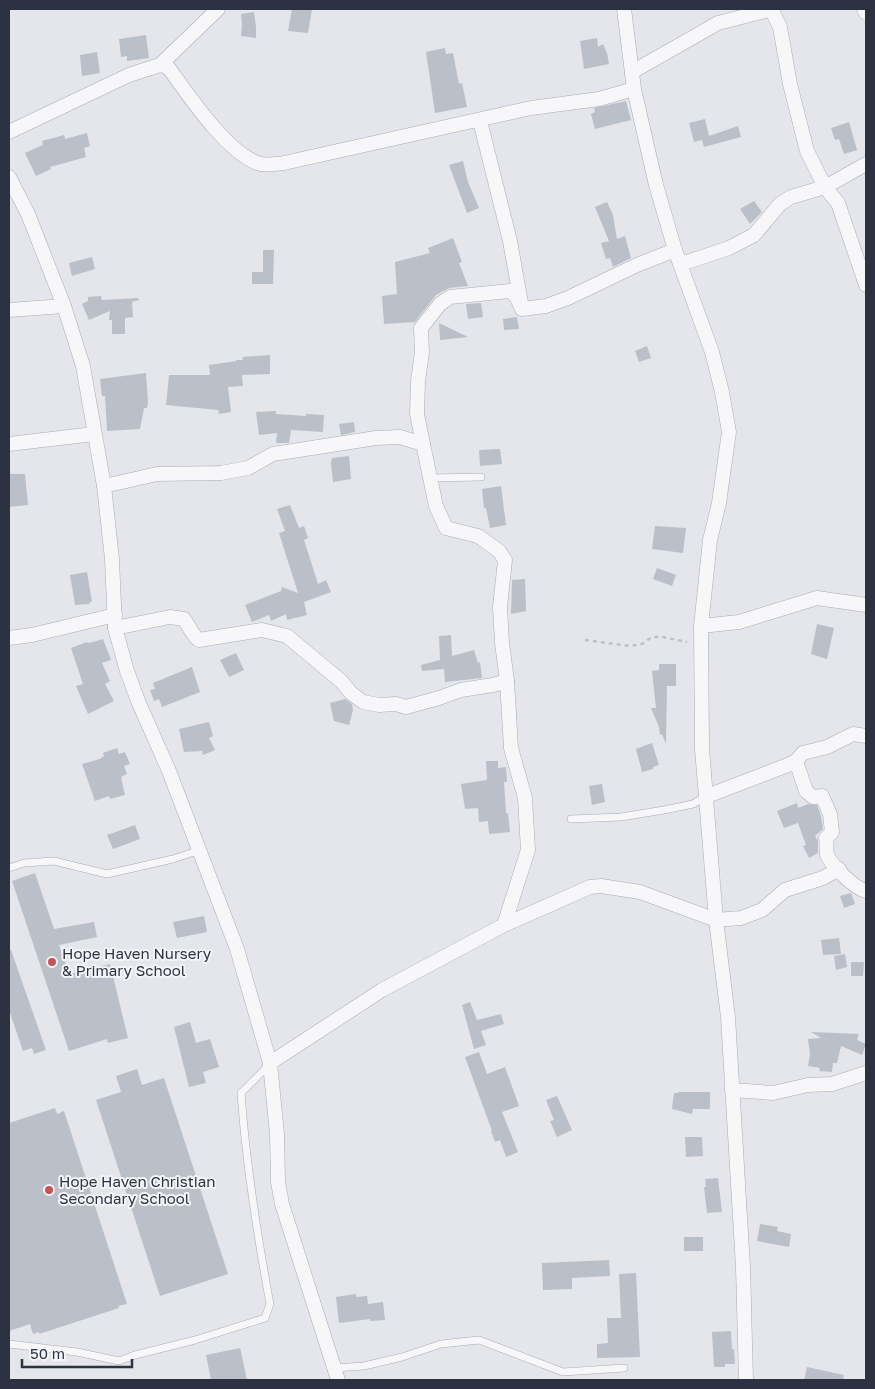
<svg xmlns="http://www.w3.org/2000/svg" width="875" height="1389" font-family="'Golos Text',sans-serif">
  <rect width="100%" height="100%" fill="#e4e6eb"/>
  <!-- building -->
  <g fill="#bbbfc7">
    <path d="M 292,9 L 312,9 L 308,33 L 288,31 Z"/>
    <path d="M 254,12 L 256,27 L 256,38 L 241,36 L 242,24 L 241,14 Z"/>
    <path d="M 146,35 L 149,58 L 127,61 L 127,56 L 121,57 L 119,39 Z"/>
    <path d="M 597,38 L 598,47 L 603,44 L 607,53 L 609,64 L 584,69 L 580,41 Z"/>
    <path d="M 445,48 L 446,54 L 453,53 L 459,84 L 462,83 L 467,107 L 435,113 L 426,52 Z"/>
    <path d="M 97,52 L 100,73 L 82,76 L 80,55 Z"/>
    <path d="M 626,101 L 631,120 L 595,129 L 591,114 L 595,112 L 594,108 Z"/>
    <path d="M 705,119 L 709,136 L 738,126 L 741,137 L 704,147 L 702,140 L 694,142 L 689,123 Z"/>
    <path d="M 849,122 L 857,150 L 844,154 L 839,139 L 835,140 L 831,128 Z"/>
    <path d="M 87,133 L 90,146 L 84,148 L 86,157 L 50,167 L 51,169 L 36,176 L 25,153 L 43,145 L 42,141 L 64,135 L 65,139 Z"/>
    <path d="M 463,161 L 468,182 L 479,208 L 467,213 L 449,165 Z"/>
    <path d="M 754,201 L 762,212 L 750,224 L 740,209 Z"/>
    <path d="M 607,202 L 613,215 L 617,239 L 625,236 L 631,258 L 613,267 L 610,258 L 606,259 L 601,243 L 609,241 L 595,207 Z"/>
    <path d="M 453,238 L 462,262 L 459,263 L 468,286 L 449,288 L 436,295 L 415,322 L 384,324 L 382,296 L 397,294 L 395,262 L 430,253 L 428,248 Z"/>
    <path d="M 263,250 L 274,250 L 273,284 L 252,284 L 252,272 L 263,272 Z"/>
    <path d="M 92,257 L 95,269 L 72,276 L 69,263 Z"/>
    <path d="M 101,296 L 102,300 L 138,298 L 139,300 L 132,302 L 133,317 L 125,318 L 125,334 L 112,334 L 112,320 L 109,320 L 110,311 L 89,320 L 82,304 L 88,301 L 88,297 Z"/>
    <path d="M 481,303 L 483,317 L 468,319 L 466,304 Z"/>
    <path d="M 517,317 L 519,329 L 504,330 L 503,319 Z"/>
    <path d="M 439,323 L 468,337 L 440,340 Z"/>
    <path d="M 647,346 L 651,358 L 639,362 L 635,351 Z"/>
    <path d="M 270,355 L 270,374 L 242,375 L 243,386 L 228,387 L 231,412 L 219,414 L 218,410 L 166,405 L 169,375 L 210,375 L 209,365 L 236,361 L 236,360 L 243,360 L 242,357 Z"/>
    <path d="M 146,373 L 148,403 L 147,408 L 144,408 L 140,429 L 107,431 L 105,396 L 102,396 L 100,379 Z"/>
    <path d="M 276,411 L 276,414 L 306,416 L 306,414 L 324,415 L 323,432 L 291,430 L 289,443 L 276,443 L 277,433 L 259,435 L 256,412 Z"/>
    <path d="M 354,422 L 355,432 L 341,435 L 339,424 Z"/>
    <path d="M 500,449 L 502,464 L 480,466 L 479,450 Z"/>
    <path d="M 349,456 L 351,479 L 333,482 L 331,463 L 332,458 Z"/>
    <path d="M 9,474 L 25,474 L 28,505 L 9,507 Z"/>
    <path d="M 501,486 L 506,525 L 490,528 L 486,508 L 484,508 L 482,489 Z"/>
    <path d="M 290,505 L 299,528 L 304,526 L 308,538 L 304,540 L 318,584 L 326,580 L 331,592 L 304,602 L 307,615 L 287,620 L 286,614 L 271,621 L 269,615 L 252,622 L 245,605 L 281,591 L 282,587 L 298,593 L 279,533 L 285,531 L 277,509 Z"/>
    <path d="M 655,526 L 686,528 L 683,553 L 652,549 Z"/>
    <path d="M 657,568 L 676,575 L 672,586 L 653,579 Z"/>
    <path d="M 87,572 L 92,602 L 89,602 L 90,604 L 75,605 L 70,575 Z"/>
    <path d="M 525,579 L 526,611 L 511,614 L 512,580 Z"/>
    <path d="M 817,624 L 834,628 L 827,659 L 811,654 Z"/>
    <path d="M 451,635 L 452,656 L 474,650 L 478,663 L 480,662 L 482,678 L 445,682 L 444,669 L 422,671 L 421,665 L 440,660 L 439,636 Z"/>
    <path d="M 103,639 L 111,660 L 102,663 L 110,681 L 105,684 L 114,701 L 88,714 L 76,686 L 83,684 L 71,648 L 87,642 L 88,643 L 93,642 Z"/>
    <path d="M 236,653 L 244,670 L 229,677 L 220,660 Z"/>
    <path d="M 659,664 L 676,664 L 676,686 L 667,686 L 666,744 L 662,734 L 660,735 L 659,727 L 651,708 L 656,708 L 652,671 L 659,670 Z"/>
    <path d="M 192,667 L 200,692 L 162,707 L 159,699 L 154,701 L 150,690 L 155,689 L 153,683 Z"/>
    <path d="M 345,699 L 352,704 L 353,710 L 349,725 L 334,721 L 330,703 Z"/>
    <path d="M 209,722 L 213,736 L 209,738 L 215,750 L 203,755 L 202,751 L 184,752 L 179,729 Z"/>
    <path d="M 652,743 L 659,765 L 653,767 L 653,769 L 642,772 L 636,749 Z"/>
    <path d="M 117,748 L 119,754 L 125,752 L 130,764 L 124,766 L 127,774 L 121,777 L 125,795 L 110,799 L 109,796 L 95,801 L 82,764 L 100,759 L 104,756 L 103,753 Z"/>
    <path d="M 486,761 L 498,761 L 498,768 L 506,767 L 507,782 L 504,782 L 506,813 L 508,813 L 510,832 L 489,834 L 488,821 L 479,822 L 478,808 L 465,809 L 461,784 L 487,780 Z"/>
    <path d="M 602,784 L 605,802 L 592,805 L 589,786 Z"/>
    <path d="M 797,803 L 798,808 L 808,804 L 817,805 L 821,816 L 823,829 L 815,836 L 818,841 L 818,853 L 809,858 L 803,846 L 806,845 L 798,823 L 784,828 L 777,811 Z"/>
    <path d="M 135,825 L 140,839 L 113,849 L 107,835 Z"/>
    <path d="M 35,873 L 54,929 L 94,922 L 97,937 L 59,945 L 69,974 L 110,964 L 128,1038 L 108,1043 L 107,1039 L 69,1051 L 12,881 Z"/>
    <path d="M 851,893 L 855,904 L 844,908 L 840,896 Z"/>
    <path d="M 204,916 L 207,932 L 177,938 L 173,922 Z"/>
    <path d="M 839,938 L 841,954 L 823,955 L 821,940 Z"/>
    <path d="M 9,950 L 11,950 L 46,1050 L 34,1054 L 32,1048 L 23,1051 L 9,1010 Z"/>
    <path d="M 845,954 L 847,967 L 836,970 L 834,956 Z"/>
    <path d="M 851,962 L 864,962 L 863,976 L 851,976 Z"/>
    <path d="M 470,1002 L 477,1020 L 501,1014 L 504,1024 L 481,1031 L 486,1045 L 474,1049 L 462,1005 Z"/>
    <path d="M 190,1022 L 196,1043 L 210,1039 L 219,1067 L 203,1072 L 206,1083 L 189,1087 L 174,1027 Z"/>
    <path d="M 811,1032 L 859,1034 L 857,1040 L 866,1044 L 862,1055 L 841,1046 L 837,1063 L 833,1063 L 832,1072 L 819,1071 L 820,1068 L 808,1066 L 810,1054 L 808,1039 L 821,1038 Z"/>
    <path d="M 479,1052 L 487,1074 L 505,1067 L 519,1106 L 502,1112 L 518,1152 L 506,1157 L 500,1140 L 495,1142 L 491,1131 L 492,1131 L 465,1057 Z"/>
    <path d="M 137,1069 L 142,1085 L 164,1078 L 228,1274 L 160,1296 L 96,1100 L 121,1092 L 116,1076 Z"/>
    <path d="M 678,1092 L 710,1092 L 710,1109 L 693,1109 L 692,1114 L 672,1109 L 674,1093 L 678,1093 Z"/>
    <path d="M 557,1096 L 572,1130 L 557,1137 L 550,1121 L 554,1120 L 546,1100 Z"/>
    <path d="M 55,1108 L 57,1114 L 64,1111 L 127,1304 L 118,1306 L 119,1308 L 39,1334 L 39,1332 L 33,1334 L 30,1324 L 9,1331 L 9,1123 Z"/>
    <path d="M 685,1137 L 702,1137 L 703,1156 L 686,1157 Z"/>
    <path d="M 718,1178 L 722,1212 L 707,1213 L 704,1187 L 706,1187 L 705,1179 Z"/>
    <path d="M 760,1224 L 778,1227 L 777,1231 L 791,1234 L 789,1247 L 757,1241 Z"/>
    <rect x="684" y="1237" width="19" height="14"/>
    <path d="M 609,1260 L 610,1276 L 572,1278 L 572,1289 L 543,1290 L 542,1263 Z"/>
    <path d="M 636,1273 L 640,1357 L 597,1358 L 597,1344 L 608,1343 L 607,1318 L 621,1318 L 619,1274 Z"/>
    <path d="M 356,1294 L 356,1297 L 367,1296 L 368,1304 L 383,1302 L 385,1320 L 370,1321 L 370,1319 L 339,1323 L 336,1297 Z"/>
    <path d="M 731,1331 L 732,1349 L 734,1349 L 735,1364 L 725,1364 L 725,1367 L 714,1367 L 712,1332 Z"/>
    <path d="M 240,1348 L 247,1380 L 211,1380 L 206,1355 Z"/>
    <path d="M 807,1367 L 844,1375 L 843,1380 L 804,1380 Z"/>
  </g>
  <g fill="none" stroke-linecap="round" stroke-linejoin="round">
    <defs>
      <g id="lane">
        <path d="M 430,478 L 481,477"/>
        <path d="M 571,819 L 621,817 L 664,810 L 693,804 L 706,796"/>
        <path d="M 9,868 L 24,863 L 54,861 L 107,874 L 173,859 L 200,850"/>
        <path d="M 9,1344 L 77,1352 L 119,1361 L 135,1355 L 195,1340 L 265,1318 L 270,1304 C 257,1234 246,1164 241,1093 L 270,1064"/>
        <path d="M 335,1368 L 364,1366 L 402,1357 L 441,1344 L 479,1340 L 563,1372 L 624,1368"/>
      </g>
      <g id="street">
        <path d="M 624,9 L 634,89 L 656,185 L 675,250 L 712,352 L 722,392 L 729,432 L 719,503 L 710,540 L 701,626 L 702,749 L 716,920 L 728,1017 L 743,1267 L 746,1380"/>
        <path d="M 771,9 L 780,27 L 790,84 L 807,151 L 825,187 L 838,203 L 866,285"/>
        <path d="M 864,9 L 866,13"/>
        <path d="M 160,65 L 218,9"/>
        <path d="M 632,72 L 718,23 L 773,9"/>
        <path d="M 480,121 L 510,241 L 521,303"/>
        <path d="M 9,132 L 129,75 L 160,65 L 168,67 C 189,96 225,150 257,163 C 264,166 276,164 284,163 L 531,108 L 599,99 L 634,89"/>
        <path d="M 9,177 L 28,214 L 64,306 L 83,366 L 104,486 L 112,559 L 115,628 L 127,671 L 138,701 L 169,771 L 237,949 L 270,1063 L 277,1134 L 278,1182 L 282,1204 L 338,1380"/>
        <path d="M 681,264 L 729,248 L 754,235 L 780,204 L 791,197 L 825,187 L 866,164"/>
        <path d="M 9,310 L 64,306"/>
        <path d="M 9,444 L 94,434"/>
        <path d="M 423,444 L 417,414 L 418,381 L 422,352 L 421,328 L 440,304 L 450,297 L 510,291 L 516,296 L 522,309 L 546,306 L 568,298 L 637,265 L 675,250"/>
        <path d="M 104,486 L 157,474 L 221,473 L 248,468 L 273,454 L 376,438 L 400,437 L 423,444 L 436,506 L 446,528 L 478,536 L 499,551 L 505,560 L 500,607 L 502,643 L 507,681 L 511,748 L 525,798 L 528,850 L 504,925"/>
        <path d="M 701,626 L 739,622 L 817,598 L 866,605"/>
        <path d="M 115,628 L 170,617 L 184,619 C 189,626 192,635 199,640 L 262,630 L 287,636 L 341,681 L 351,693 L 363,702 L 379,705 L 396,704 L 406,707 L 439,698 L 461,690 L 493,685 L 507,681"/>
        <path d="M 9,638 L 32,635 L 115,615"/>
        <path d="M 796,761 L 806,791 L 813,797 L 822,796 L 830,814 L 832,832 L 826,838 C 827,843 826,850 827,855 C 832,866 854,888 866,891"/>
        <path d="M 707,796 L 788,765 L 796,761 L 803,753 L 827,747 L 853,734 L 866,736"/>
        <path d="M 270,1063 L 382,990 L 504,925 L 590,887 L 601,886 L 640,892 L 716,920 L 741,918 L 762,910 L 785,890 L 823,878 L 839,869"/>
        <path d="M 732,1090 L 773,1093 L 808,1085 L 832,1084 L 866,1073"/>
      </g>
    </defs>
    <!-- lane casing -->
    <use href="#lane" stroke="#a9acb5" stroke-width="8"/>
    <!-- street casing -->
    <use href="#street" stroke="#a9acb5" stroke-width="15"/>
    <!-- path -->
    <path stroke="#bec0c6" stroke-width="2.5" stroke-dasharray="4 4" stroke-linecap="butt" d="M 585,640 L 630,646 L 642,644 L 652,637 L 662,637 L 687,642"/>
    <!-- lane -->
    <use href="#lane" stroke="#f7f7f9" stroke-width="7"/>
    <!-- street -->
    <use href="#street" stroke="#f7f7f9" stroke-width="14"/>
  </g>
  <!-- markers -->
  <g fill="#c65358" stroke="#f4f5f8" stroke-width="2">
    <circle cx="52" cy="962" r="5"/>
    <circle cx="49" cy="1190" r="5"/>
  </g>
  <g text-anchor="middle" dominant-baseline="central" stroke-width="4" stroke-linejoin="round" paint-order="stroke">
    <!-- poi labels -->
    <g font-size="15" fill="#2d3242" stroke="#f4f5f8" text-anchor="start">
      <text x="62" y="953">Hope Haven Nursery<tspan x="62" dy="17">&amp; Primary School</tspan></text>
      <text x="59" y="1181">Hope Haven Christian<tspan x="59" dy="17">Secondary School</tspan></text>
    </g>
  </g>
  <!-- border -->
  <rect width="875" height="1389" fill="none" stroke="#2d3242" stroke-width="20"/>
  <!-- scale -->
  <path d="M22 1359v8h110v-8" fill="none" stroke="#2d3242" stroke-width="2.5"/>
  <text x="30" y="1359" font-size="15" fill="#2d3242" stroke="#f4f5f8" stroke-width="4" paint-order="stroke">50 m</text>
</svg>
